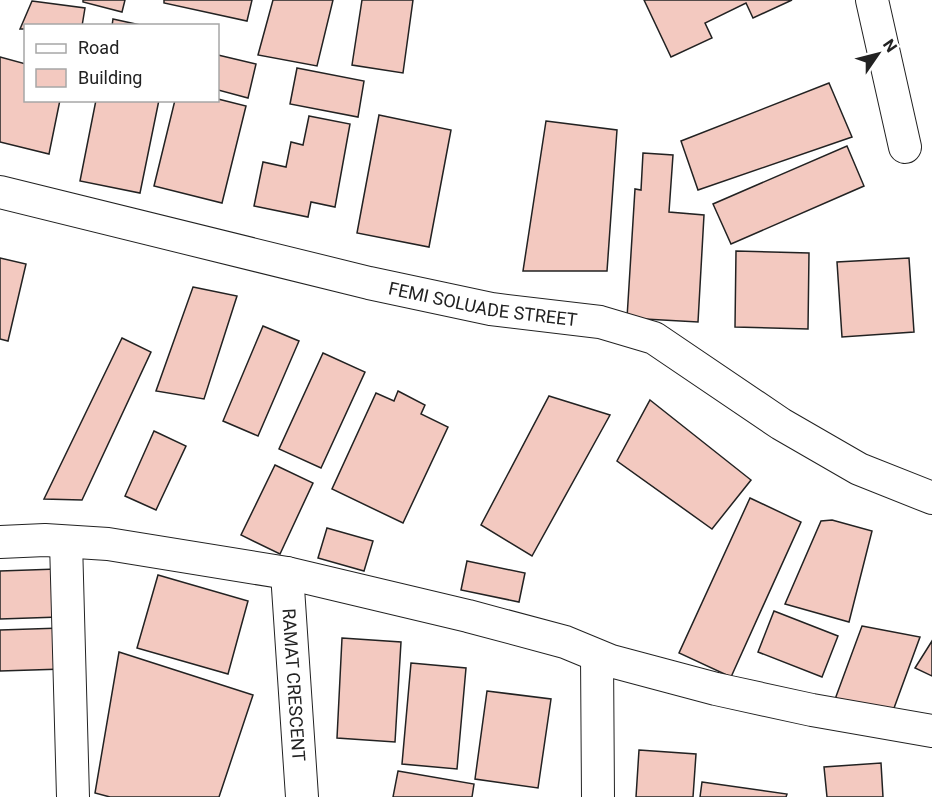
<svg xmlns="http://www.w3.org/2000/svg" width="932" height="797" font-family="Roboto,sans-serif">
  <rect width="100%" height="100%" fill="#fff"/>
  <!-- building -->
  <g fill="#f3c9c0" stroke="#222" stroke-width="1.5">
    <path d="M 83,0 L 125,0 L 122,12 L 83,2 Z"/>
    <path d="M 164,0 L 252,0 L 247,21 L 164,3 Z"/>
    <path d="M 273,0 L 333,0 L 317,66 L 258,55 Z"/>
    <path d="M 362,0 L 413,0 L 403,73 L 352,65 Z"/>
    <path d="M 644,0 L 792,0 L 753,18 L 746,3 L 705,23 L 712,38 L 671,57 Z"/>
    <path d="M 32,1 L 85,8 L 82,26 L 26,26 L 26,29 L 20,29 Z"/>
    <path d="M 113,19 L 145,26 L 112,26 Z"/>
    <path d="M 218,55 L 256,64 L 248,98 L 218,90 Z"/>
    <path d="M 0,57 L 26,64 L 26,100 L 60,100 L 49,154 L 0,142 Z"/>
    <path d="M 297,68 L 364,81 L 358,117 L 290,104 Z"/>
    <path d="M 829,83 L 852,137 L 698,190 L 681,141 Z"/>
    <path d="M 218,99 L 246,106 L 222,203 L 154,186 L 175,100 L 218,100 Z"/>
    <path d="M 96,100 L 159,100 L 140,193 L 80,181 Z"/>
    <path d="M 379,115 L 451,130 L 429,247 L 357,233 Z"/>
    <path d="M 309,116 L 350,124 L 335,207 L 311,202 L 308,217 L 254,206 L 263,162 L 286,167 L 291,142 L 303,145 Z"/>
    <path d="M 546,121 L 617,130 L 607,271 L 523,271 Z"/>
    <path d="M 847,146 L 864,186 L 731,244 L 713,204 Z"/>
    <path d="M 643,153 L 673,155 L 669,212 L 704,215 L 698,322 L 627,318 L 635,189 L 641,190 Z"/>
    <path d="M 736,251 L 809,253 L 808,329 L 735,327 Z"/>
    <path d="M 0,258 L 26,264 L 8,341 L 0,339 Z"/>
    <path d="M 909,258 L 914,332 L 842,337 L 837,262 Z"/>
    <path d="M 193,287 L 237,296 L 204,399 L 156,391 Z"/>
    <path d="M 263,326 L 299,341 L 258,436 L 223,421 Z"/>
    <path d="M 122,338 L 151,352 L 82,500 L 44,499 Z"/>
    <path d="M 323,353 L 365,372 L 321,468 L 279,449 Z"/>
    <path d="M 398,391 L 425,405 L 421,414 L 448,427 L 403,523 L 332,489 L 376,393 L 394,401 Z"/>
    <path d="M 549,396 L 610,415 L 532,556 L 481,525 Z"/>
    <path d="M 650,400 L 751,480 L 712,529 L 617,461 Z"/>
    <path d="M 154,431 L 186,446 L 156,510 L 125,496 Z"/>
    <path d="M 275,465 L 313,483 L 280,554 L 241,535 Z"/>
    <path d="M 750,498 L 801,522 L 731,677 L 679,653 Z"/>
    <path d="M 832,520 L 872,531 L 849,622 L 785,604 L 821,521 Z"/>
    <path d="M 327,528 L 373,541 L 364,571 L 318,558 Z"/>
    <path d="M 467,561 L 525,573 L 519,602 L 461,590 Z"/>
    <path d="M 57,569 L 59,617 L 0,619 L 0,571 Z"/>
    <path d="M 158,575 L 248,601 L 228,674 L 137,648 Z"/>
    <path d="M 774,611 L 838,636 L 822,677 L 758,652 Z"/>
    <path d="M 862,626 L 920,637 L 890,719 L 834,702 Z"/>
    <path d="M 61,628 L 63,669 L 0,671 L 0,630 Z"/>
    <path d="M 342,638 L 401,642 L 395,742 L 337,738 Z"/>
    <path d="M 932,641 L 932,676 L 915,668 Z"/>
    <path d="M 119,652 L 253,695 L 219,797 L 110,797 L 95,793 Z"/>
    <path d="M 411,663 L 466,668 L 457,769 L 402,764 Z"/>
    <path d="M 487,691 L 551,699 L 538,788 L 475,779 Z"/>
    <path d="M 639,750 L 696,754 L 693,797 L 636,797 Z"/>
    <path d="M 881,763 L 883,797 L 827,797 L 824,767 Z"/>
    <path d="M 398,771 L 474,784 L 472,797 L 393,797 Z"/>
    <path d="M 702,782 L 787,794 L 786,797 L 700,797 Z"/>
  </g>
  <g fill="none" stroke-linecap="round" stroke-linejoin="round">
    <defs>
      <g id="street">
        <path d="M 872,0 L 905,147"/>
        <path id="s1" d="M 0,192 L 369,283 L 491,309 L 600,322 L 654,338 L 781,424 L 859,469 L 932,498"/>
        <path d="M 0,542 L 45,540 L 108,544 L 287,573 L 468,616 L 565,642 L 611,661 L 716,689 L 812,710 L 932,731"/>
        <path d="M 66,542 L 73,797"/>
        <path id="s2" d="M 287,573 L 302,797"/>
        <path d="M 597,656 L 598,797"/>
      </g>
    </defs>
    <!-- street casing -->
    <use href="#street" stroke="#222" stroke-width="34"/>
    <!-- street -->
    <use href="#street" stroke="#fff" stroke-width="32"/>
  </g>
  <g text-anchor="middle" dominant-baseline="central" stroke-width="4.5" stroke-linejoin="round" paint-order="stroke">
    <!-- street labels -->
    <g font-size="18" fill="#222" stroke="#fff">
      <text stroke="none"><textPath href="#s1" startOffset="496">FEMI SOLUADE STREET</textPath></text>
      <text stroke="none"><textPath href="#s2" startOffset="112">RAMAT CRESCENT</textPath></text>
    </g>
  </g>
  <!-- legend -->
  <rect x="24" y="24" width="195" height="78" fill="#ffffff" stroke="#a7a7a7" stroke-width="1.5"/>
  <rect x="36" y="44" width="30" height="9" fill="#ffffff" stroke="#a7a7a7" stroke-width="1.5"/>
  <text x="78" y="54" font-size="18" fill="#222222">Road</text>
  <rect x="36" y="69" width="30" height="18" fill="#f3c9c0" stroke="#a7a7a7" stroke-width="1.5"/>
  <text x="78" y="84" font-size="18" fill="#222222">Building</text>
  <!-- north arrow -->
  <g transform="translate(878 54) rotate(55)" stroke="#ffffff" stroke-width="4.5" paint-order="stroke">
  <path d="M0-4.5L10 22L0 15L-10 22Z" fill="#222222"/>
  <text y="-9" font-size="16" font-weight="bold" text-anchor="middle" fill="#222222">N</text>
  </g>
</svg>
